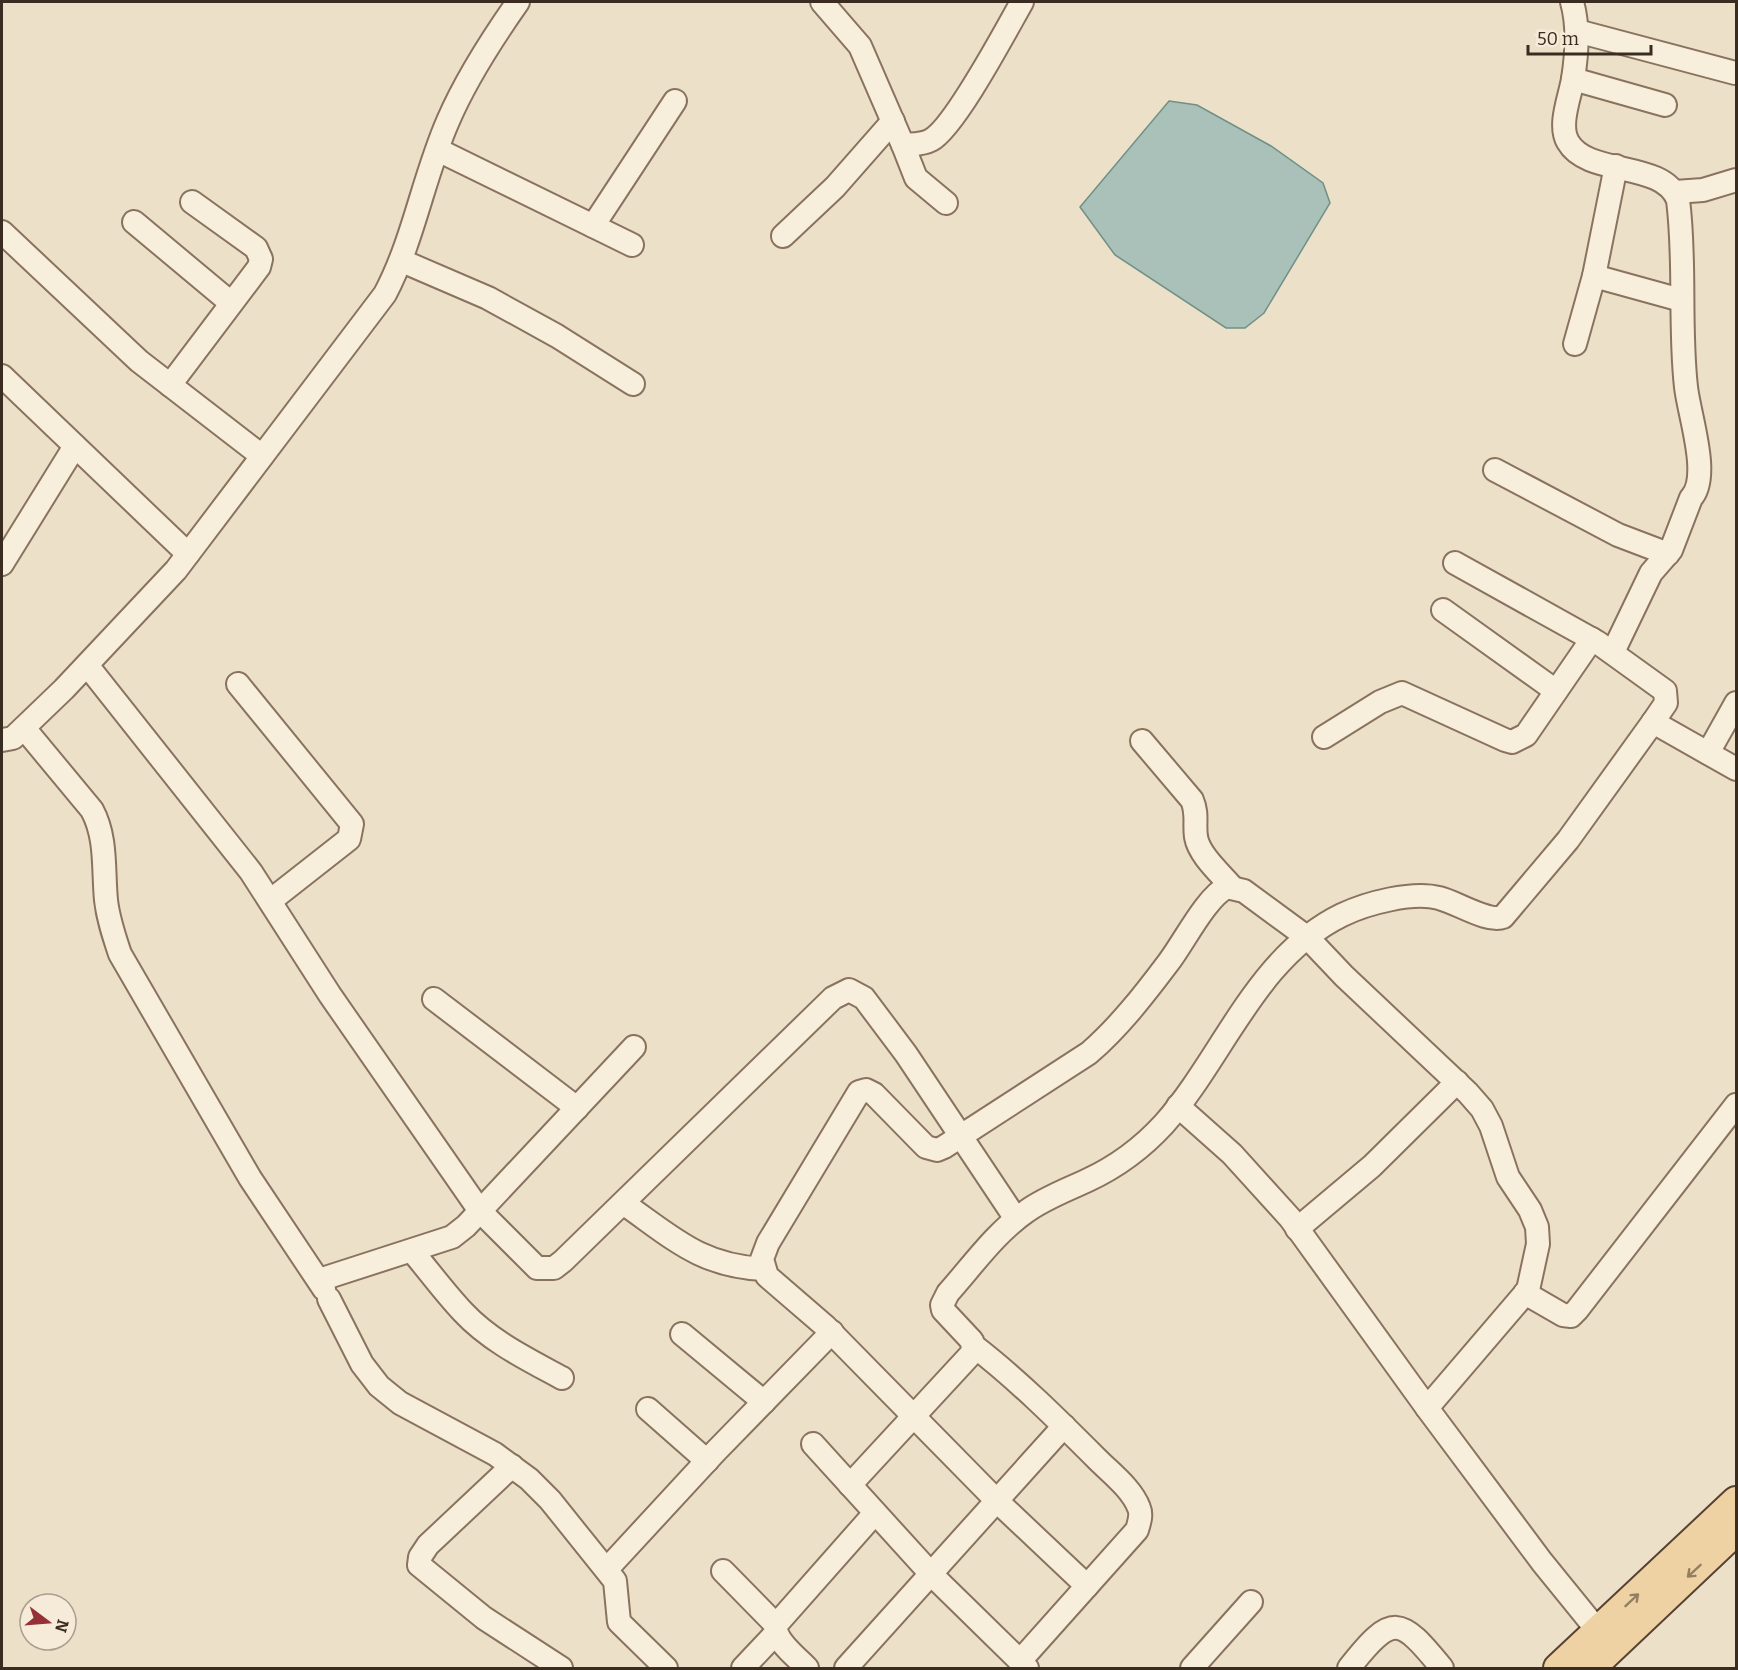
<svg xmlns="http://www.w3.org/2000/svg" width="1738" height="1670" font-family="Bitter,serif">
  <rect width="100%" height="100%" fill="#ede0c9"/>
  <!-- water -->
  <path fill="#a9c1b9" stroke="#709086" stroke-width="1.5" d="M 1169,101 L 1197,105 L 1271,146 L 1323,183 L 1330,203 L 1264,313 L 1245,328 L 1226,328 L 1115,255 L 1080,207 Z"/>
  <g fill="none" stroke-linecap="round" stroke-linejoin="round">
    <defs>
      <g id="minor">
        <path d="M 822,2 L 860,46 L 903,145 C 912,144 922,145 931,140 C 955,127 1006,30 1022,2"/>
        <path d="M 1572,2 C 1579,27 1577,53 1573,79 C 1570,97 1558,125 1568,142 C 1588,177 1663,160 1678,200 C 1686,262 1679,325 1686,387 C 1689,415 1711,477 1691,498 L 1671,550 L 1651,573 L 1613,652"/>
        <path d="M 1577,31 L 1735,73"/>
        <path d="M 1573,79 L 1665,105"/>
        <path d="M 903,145 L 916,178 L 946,203"/>
        <path d="M 438,150 L 632,245"/>
        <path d="M 1675,192 L 1703,190 L 1736,180"/>
        <path d="M 134,222 L 231,303"/>
        <path d="M 593,226 L 675,101"/>
        <path d="M 2,232 L 139,361 L 262,456"/>
        <path d="M 783,236 L 835,187 L 893,121"/>
        <path d="M 402,261 L 488,298 L 557,336 L 633,384"/>
        <path d="M 1594,276 L 1681,300"/>
        <path d="M 1575,344 L 1594,276 L 1616,166"/>
        <path d="M 2,376 L 188,554"/>
        <path d="M 170,385 L 259,267 L 261,259 L 256,248 L 192,202"/>
        <path d="M 1495,470 L 1618,535 L 1668,554"/>
        <path d="M 2,564 L 75,446"/>
        <path d="M 1443,610 L 1556,691"/>
        <path d="M 87,665 L 251,872 L 330,995 L 480,1211 L 537,1268 L 554,1268 L 563,1261 L 833,998 L 849,990 L 864,998 L 906,1054 L 1016,1219"/>
        <path d="M 238,684 L 352,824 L 349,839 L 270,901"/>
        <path d="M 1653,722 L 1736,769"/>
        <path d="M 24,728 L 92,810 C 107,838 103,869 106,900 C 108,919 114,936 120,954 L 250,1178 L 324,1289"/>
        <path d="M 1324,737 L 1380,702 L 1402,693 L 1505,740 L 1512,742 L 1526,735 L 1592,639"/>
        <path d="M 2,740 L 13,738 L 64,689 L 176,570 L 385,294 C 414,239 423,178 448,121 C 466,79 492,39 518,2"/>
        <path d="M 1142,741 L 1192,800 C 1198,814 1194,823 1196,837 C 1199,855 1221,874 1232,887"/>
        <path d="M 1708,753 L 1736,703"/>
        <path d="M 434,999 L 577,1108"/>
        <path d="M 1178,1106 L 1232,1154 L 1290,1218 L 1430,1412 L 1542,1562 L 1598,1631"/>
        <path d="M 623,1203 C 672,1237 700,1266 763,1269"/>
        <path d="M 1297,1229 L 1372,1166 L 1457,1082"/>
        <path d="M 412,1251 C 429,1271 445,1293 463,1312 C 490,1341 527,1359 562,1378"/>
        <path d="M 319,1280 L 452,1237 L 466,1226 L 634,1047"/>
        <path d="M 1525,1293 L 1563,1315 L 1571,1316 L 1577,1310 L 1736,1105"/>
        <path d="M 329,1299 L 362,1364 L 379,1386 L 400,1403 L 495,1454 L 529,1479 L 550,1500 L 615,1581 L 619,1622 L 666,1668"/>
        <path d="M 682,1334 L 764,1402"/>
        <path d="M 974,1346 C 1018,1380 1058,1420 1097,1459 C 1112,1474 1132,1489 1139,1508 C 1142,1515 1139,1523 1137,1530 L 1020,1661"/>
        <path d="M 648,1409 L 707,1461"/>
        <path d="M 813,1444 L 932,1575 L 1027,1668"/>
        <path d="M 512,1466 L 428,1545 L 420,1557 L 419,1565 L 484,1618 L 561,1668"/>
        <path d="M 850,1485 L 973,1352 L 972,1341 L 943,1310 L 942,1305 L 948,1293 C 973,1265 996,1232 1027,1211 C 1045,1198 1067,1190 1088,1180 C 1116,1167 1142,1148 1164,1124 C 1224,1056 1256,957 1342,915 C 1367,903 1413,891 1439,898 C 1456,902 1488,923 1503,917 L 1568,840 L 1653,722 L 1666,703 L 1665,691 L 1597,642 L 1455,563"/>
        <path d="M 607,1569 L 716,1451 L 832,1332"/>
        <path d="M 723,1571 L 776,1625"/>
        <path d="M 1087,1586 L 998,1502 L 825,1326 L 767,1276 L 762,1259 L 768,1243 L 859,1092 L 866,1090 L 874,1094 L 926,1147 L 937,1150 L 944,1147 L 1089,1053 C 1119,1027 1144,995 1168,963 C 1183,944 1206,897 1227,887 L 1244,891 L 1308,938 L 1344,976 L 1468,1093 L 1482,1109 L 1491,1126 L 1508,1177 L 1530,1210 L 1537,1227 L 1538,1244 L 1528,1290 L 1427,1408"/>
        <path d="M 743,1668 L 776,1633"/>
        <path d="M 807,1668 C 797,1657 774,1641 776,1625 L 875,1513"/>
        <path d="M 846,1668 L 1064,1426"/>
        <path d="M 1192,1668 L 1251,1602"/>
        <path d="M 1349,1668 C 1393,1612 1400,1617 1442,1668"/>
      </g>
      <g id="major">
        <path d="M 1558,1668 L 1736,1501"/>
        <path d="M 1591,1668 L 1736,1531"/>
      </g>
    </defs>
    <!-- minor casing -->
    <use href="#minor" stroke="#89735e" stroke-width="26"/>
    <!-- major casing -->
    <use href="#major" stroke="#574132" stroke-width="32"/>
    <!-- minor -->
    <use href="#minor" stroke="#f8eedc" stroke-width="22"/>
    <!-- major -->
    <use href="#major" stroke="#eed2a3" stroke-width="28"/>
  </g>
  <!-- one-way arrows -->
  <defs><path id="oneway-shaft" d="M-6 0H5M1.5-3L5.5 0L1.5 3" fill="none" stroke-width="1.6" stroke-linecap="round" stroke-linejoin="round" transform="scale(1.5)"/></defs>
  <g stroke="#947f62">
    <use href="#oneway-shaft" transform="translate(1694 1571) rotate(137)"/>
    <use href="#oneway-shaft" transform="translate(1632 1600) rotate(-43)"/>
  </g>
  <!-- border -->
  <rect width="1738" height="1670" fill="none" stroke="#3a2c21" stroke-width="6"/>
  <!-- north arrow -->
  <g transform="translate(48 1622) rotate(106)"><circle r="28" fill="#f5ebd8" stroke="#aa9f8f" stroke-width="1.5"/>
  <path d="M0-4.5L10 22L0 15L-10 22Z" fill="#953036"/>
  <text y="-9" font-size="16" font-weight="bold" text-anchor="middle" fill="#3a2c21">N</text>
  </g>
  <!-- scale -->
  <path d="M1528 45v9h123v-9" fill="none" stroke="#3a2c21" stroke-width="3"/>
  <text x="1537" y="45" font-size="18" fill="#3a2c21" stroke="#f5ebd8" stroke-width="4.5" paint-order="stroke">50 m</text>
</svg>
